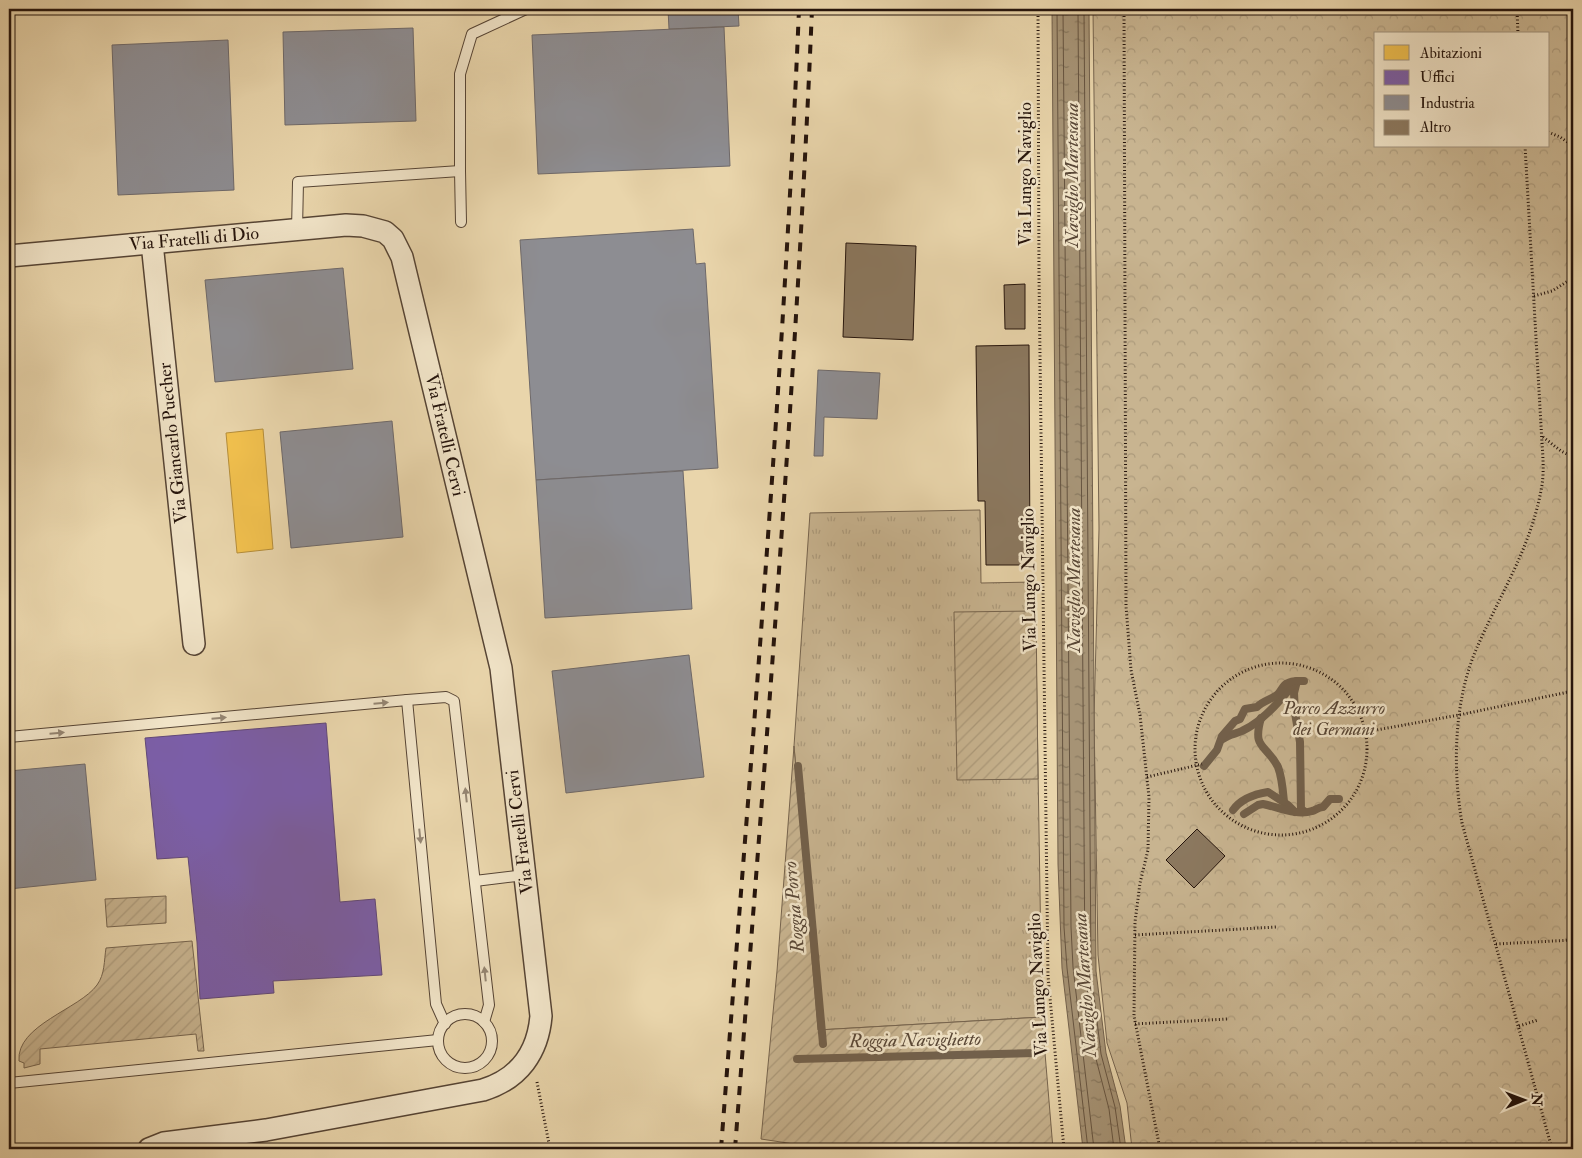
<svg xmlns="http://www.w3.org/2000/svg" width="1582" height="1158" font-family="'IM FELL Double Pica',serif">
  <defs>
    <pattern id="grass-tufts" width="24" height="20" patternUnits="userSpaceOnUse" patternTransform="scale(1.25)"><rect width="24" height="20" fill="#c8b490"/><path d="M3 7l-1-3M5 7V3M7 7l1-3M15 17l-1-3M17 17v-4M19 17l1-3" fill="none" stroke="#ac9a7b"/></pattern>
    <pattern id="park-crowns" width="20" height="18" patternUnits="userSpaceOnUse" patternTransform="scale(1.25)"><rect width="20" height="18" fill="#c8b490"/><path d="M2 6a3 3 0 1 1 6 0M12 15a3 3 0 1 1 6 0" fill="none" stroke="#ac9a7b"/></pattern>
    <pattern id="garden-furrows" width="10" height="10" patternUnits="userSpaceOnUse" patternTransform="scale(1.25)"><rect width="10" height="10" fill="#c8b490"/><path d="M-1 1l2-2M0 10L10 0M9 11l2-2" fill="none" stroke="#ac9a7b"/></pattern>
    <pattern id="water-ripples" width="26" height="14" patternUnits="userSpaceOnUse" patternTransform="scale(1.25)"><rect width="26" height="14" fill="#a69375"/><path d="M2 4q2-2 4 0t4 0M15 11q2-2 4 0t4 0" fill="none" stroke="#87775e"/></pattern>
  </defs>
  <rect width="100%" height="100%" fill="#e9d5ab"/>
  <filter id="stains"><feTurbulence type="fractalNoise" baseFrequency=".004" numOctaves="4"/><feColorMatrix values="0 0 0 0 .2 0 0 0 0 .09 0 0 0 0 .02 0 0 0 .5 -.17"/></filter>
  <radialGradient id="worn" r=".72"><stop offset=".6" stop-color="#630" stop-opacity="0"/><stop offset="1" stop-color="#630" stop-opacity=".3"/></radialGradient>
  <!-- grass -->
  <path fill="url(#grass-tufts)" stroke="#76644e" d="M 980,510 L 981,583 L 1035,582 L 1042,1017 L 818,1030 L 794,746 L 810,513 Z"/>
  <!-- park -->
  <path fill="url(#park-crowns)" stroke="#76644e" fill-rule="evenodd" d="M 1093,9 L 1573,9 L 1573,1149 L 1132,1149 L 1127,1103 L 1107,1043 L 1098,955 L 1094,717 L 1099,529 ZM 1376,34 L 1548,34 L 1548,146 L 1376,146 Z"/>
  <!-- garden -->
  <g fill="url(#garden-furrows)" stroke="#76644e">
    <path d="M 1036,611 L 1038,779 L 957,780 L 954,612 Z"/>
    <path d="M 794,746 L 818,1030 L 1042,1017 L 1053,1149 L 827,1149 L 761,1139 L 777,971 Z"/>
    <path d="M 166,896 L 166,923 L 107,927 L 105,899 Z"/>
    <path d="M 192,941 L 204,1051 L 198,1051 L 196,1034 L 40,1049 L 40,1064 L 24,1068 L 24,1063 L 19,1061 C 16,1025 80,1009 97,985 C 105,974 104,961 106,948 Z"/>
  </g>
  <!-- water -->
  <path fill="url(#water-ripples)" stroke="#72604b" d="M 1052,9 L 1089,9 L 1096,971 L 1106,1053 L 1120,1106 L 1126,1149 L 1083,1149 L 1062,968 L 1058,864 Z"/>
  <!-- homes -->
  <path fill="#f2c14e" stroke="#b48d3a" d="M 263,429 L 273,549 L 237,553 L 226,433 Z"/>
  <!-- offices -->
  <path fill="#7b5ea7" stroke="#614878" d="M 326,723 L 340,902 L 375,899 L 382,975 L 273,981 L 274,993 L 200,999 L 197,942 L 188,857 L 157,859 L 145,738 Z"/>
  <!-- industry -->
  <g fill="#8d8d92" stroke="#6e696a">
    <path d="M 668,9 L 738,9 L 739,26 L 669,29 Z"/>
    <path d="M 724,27 L 730,166 L 538,174 L 532,35 Z"/>
    <path d="M 413,28 L 416,121 L 285,125 L 283,32 Z"/>
    <path d="M 228,40 L 234,190 L 118,195 L 112,45 Z"/>
    <path d="M 693,229 L 696,264 L 705,263 L 718,468 L 536,480 L 520,240 Z"/>
    <path d="M 343,268 L 353,369 L 215,382 L 205,280 Z"/>
    <path d="M 818,370 L 880,373 L 877,419 L 824,417 L 823,456 L 814,456 Z"/>
    <path d="M 392,421 L 403,537 L 291,548 L 280,432 Z"/>
    <path d="M 683,471 L 692,609 L 545,618 L 536,480 Z"/>
    <path d="M 689,655 L 704,777 L 566,793 L 552,671 Z"/>
    <path d="M 85,764 L 96,880 L 9,889 L 9,771 Z"/>
  </g>
  <g fill="none" stroke-linecap="round" stroke-linejoin="round">
    <!-- shore -->
    <g stroke="#665440" stroke-width="1">
      <path d="M 1057,9 L 1064,927 L 1067,968 L 1088,1149"/>
      <path d="M 1063,9 L 1071,927 L 1073,967 L 1094,1149"/>
      <path d="M 1078,9 L 1085,971 L 1095,1055 L 1109,1109 L 1114,1149"/>
      <path d="M 1084,9 L 1091,971 L 1101,1054 L 1115,1107 L 1121,1149"/>
    </g>
    <!-- stream -->
    <g stroke="#72604b" stroke-width="8">
      <path d="M 1297,681 L 1294,693 L 1295,713 L 1300,742 L 1301,809 L 1304,811"/>
      <path d="M 1261,718 C 1252,750 1266,743 1278,767 C 1282,777 1283,791 1284,802"/>
      <path d="M 1223,739 C 1229,734 1236,734 1242,731 C 1262,722 1282,699 1295,682"/>
      <path d="M 798,766 L 823,1044"/>
      <path d="M 1204,766 L 1217,750 L 1222,736 L 1235,721 L 1240,719 L 1245,709 L 1257,707 C 1262,701 1270,700 1277,695 C 1282,691 1282,685 1288,683 C 1292,680 1299,681 1304,681"/>
      <path d="M 1233,810 C 1241,799 1255,794 1268,792 L 1288,805 L 1295,812"/>
      <path d="M 1244,814 L 1258,805 L 1263,804 C 1278,807 1297,816 1312,811 C 1316,810 1318,807 1323,807 L 1330,799 L 1339,799"/>
      <path d="M 797,1059 L 1035,1053"/>
    </g>
  </g>
  <!-- building -->
  <g fill="#8b785f" stroke="#25140c">
    <path d="M 846,243 L 916,246 L 913,340 L 843,337 Z"/>
    <path d="M 1025,284 L 1025,329 L 1005,329 L 1004,285 Z"/>
    <path d="M 1029,345 L 1030,565 L 986,565 L 985,501 L 978,501 L 976,346 Z"/>
    <path d="M 1197,829 L 1225,856 L 1194,888 L 1166,860 Z"/>
  </g>
  <g fill="none" stroke-linecap="round" stroke-linejoin="round">
    <defs>
      <g id="lane">
        <path d="M 461,222 L 460,171 L 460,74 L 472,34 L 526,9"/>
        <path d="M 297,230 L 298,182 L 460,171"/>
        <path d="M 407,700 L 446,697 L 454,701 L 489,1005 L 484,1022"/>
        <path d="M 9,737 L 407,700 L 436,1004 L 445,1024"/>
        <path d="M 475,881 L 525,875"/>
        <circle cx="465" cy="1041" r="27"/>
        <path d="M 9,1083 L 438,1040"/>
      </g>
      <g id="street">
        <path d="M 152,243 L 194,644"/>
        <path d="M 9,256 L 346,225 L 363,226 L 385,232 L 393,239 L 402,257 L 501,668 L 541,1016 C 538,1052 519,1079 483,1090 L 266,1130 L 164,1143 L 149,1149"/>
      </g>
    </defs>
    <!-- lane casing -->
    <use href="#lane" stroke="#564434" stroke-width="12"/>
    <!-- street casing -->
    <use href="#street" stroke="#564434" stroke-width="24"/>
    <!-- path -->
    <g stroke="#25140c" stroke-width="3" stroke-dasharray="1 2.5" stroke-linecap="butt">
      <path d="M 1038,9 L 1039,277 L 1048,976 L 1064,1149"/>
      <path d="M 1124,9 L 1126,606 L 1131,670 L 1140,715 L 1149,797 L 1148,850 L 1140,883 L 1135,922 L 1134,1016 L 1160,1149"/>
      <path d="M 1517,9 L 1518,34"/>
      <path d="M 1548,132 L 1560,137 L 1573,146"/>
      <path d="M 1525,146 L 1542,443 C 1543,457 1544,472 1542,485 C 1532,545 1503,589 1479,643 C 1454,696 1452,766 1462,823 L 1552,1149"/>
      <path d="M 1534,296 L 1552,291 L 1573,278"/>
      <path d="M 1543,437 L 1561,451 L 1573,457"/>
      <circle cx="1281" cy="749" r="86"/>
      <path d="M 1360,733 L 1459,715 L 1573,691"/>
      <path d="M 1147,777 L 1202,764"/>
      <path d="M 1135,935 L 1276,927"/>
      <path d="M 1496,944 L 1573,940"/>
      <path d="M 1135,1024 L 1227,1019"/>
      <path d="M 1519,1026 L 1538,1020"/>
      <path d="M 537,1082 L 550,1149"/>
    </g>
    <!-- lane -->
    <use href="#lane" stroke="#f1e4c8" stroke-width="10"/>
    <!-- street -->
    <use href="#street" stroke="#f1e4c8" stroke-width="21"/>
    <!-- rail -->
    <g stroke="#25140c" stroke-width="4" stroke-dasharray="9 9" stroke-linecap="butt">
      <path d="M 721,1149 C 750,769 783,390 799,9"/>
      <path d="M 735,1149 C 764,769 796,390 812,9"/>
    </g>
  </g>
  <!-- one-way arrows -->
  <defs><path id="oneway-solid" d="M-6-.8H1V-3.2L6.5 0L1 3.2V.8H-6Z" transform="scale(1.25)"/></defs>
  <g fill="#958673">
    <use href="#oneway-solid" transform="translate(381 703) rotate(-5)"/>
    <use href="#oneway-solid" transform="translate(219 718) rotate(-5)"/>
    <use href="#oneway-solid" transform="translate(57 733) rotate(-5)"/>
    <use href="#oneway-solid" transform="translate(466 795) rotate(-96)"/>
    <use href="#oneway-solid" transform="translate(420 836) rotate(84)"/>
    <use href="#oneway-solid" transform="translate(485 974) rotate(-96)"/>
  </g>
  <g text-anchor="middle" dominant-baseline="central" stroke-width="5" stroke-linejoin="round" paint-order="stroke">
    <!-- street labels -->
    <g font-size="18" fill="#25140c" stroke="#f1e4c8">
      <text transform="translate(1025 174) rotate(-90)">Via Lungo Naviglio</text>
      <text transform="translate(194 239) rotate(-5)">Via Fratelli di Dio</text>
      <text transform="translate(445 435) rotate(77)">Via Fratelli Cervi</text>
      <text transform="translate(173 443) rotate(-96)">Via Giancarlo Puecher</text>
      <text transform="translate(1029 580) rotate(-91)">Via Lungo Naviglio</text>
      <text transform="translate(520 832) rotate(-97)">Via Fratelli Cervi</text>
      <text transform="translate(1038 985) rotate(-93)">Via Lungo Naviglio</text>
    </g>
    <!-- park labels -->
    <g font-size="18" font-style="italic" fill="#564434" stroke="#f1e4c8">
      <text x="1334" y="708">Parco Azzurro<tspan x="1334" dy="21">dei Germani</tspan></text>
    </g>
    <!-- water labels -->
    <g font-size="19" font-style="italic" fill="#594736" stroke="#f1e4c8">
      <text transform="translate(1072 175) rotate(-90)">Naviglio Martesana</text>
      <text transform="translate(1074 580) rotate(-90)">Naviglio Martesana</text>
      <text transform="translate(794 907) rotate(-95)">Roggia Porro</text>
      <text transform="translate(1085 985) rotate(-94)">Naviglio Martesana</text>
      <text transform="translate(915 1040) rotate(-1)">Roggia Naviglietto</text>
    </g>
  </g>
  <!-- margin -->
  <rect width="1582" height="1158" fill="none" stroke="#e9d5ab" stroke-width="30"/>
  <rect x="10" y="10" width="1562" height="1138" fill="none" stroke="#25140c" stroke-width="2.5"/>
  <rect x="15" y="15" width="1552" height="1128" fill="none" stroke="#25140c"/>
  <!-- legend -->
  <rect x="1374" y="32" width="175" height="115" fill="#f1e4c8" stroke="#9f917d"/>
  <rect x="1384" y="45" width="25" height="15" fill="#f2c14e" stroke="#9f917d"/>
  <text x="1420" y="58" font-size="15" fill="#25140c">Abitazioni</text>
  <rect x="1384" y="70" width="25" height="15" fill="#7b5ea7" stroke="#9f917d"/>
  <text x="1420" y="82" font-size="15" fill="#25140c">Uffici</text>
  <rect x="1384" y="95" width="25" height="15" fill="#8d8d92" stroke="#9f917d"/>
  <text x="1420" y="108" font-size="15" fill="#25140c">Industria</text>
  <rect x="1384" y="120" width="25" height="15" fill="#8b785f" stroke="#9f917d"/>
  <text x="1420" y="132" font-size="15" fill="#25140c">Altro</text>
  <!-- north arrow -->
  <g transform="translate(1524 1100) rotate(89)" stroke="#f1e4c8" stroke-width="4" paint-order="stroke">
  <path d="M0-4L9 19L0 12L-9 19Z" fill="#25140c"/>
  <text y="-8" font-size="14" font-weight="bold" text-anchor="middle" fill="#25140c">N</text>
  </g>
  <rect width="100%" height="100%" filter="url(#stains)"/>
  <rect width="100%" height="100%" fill="url(#worn)"/>
</svg>
